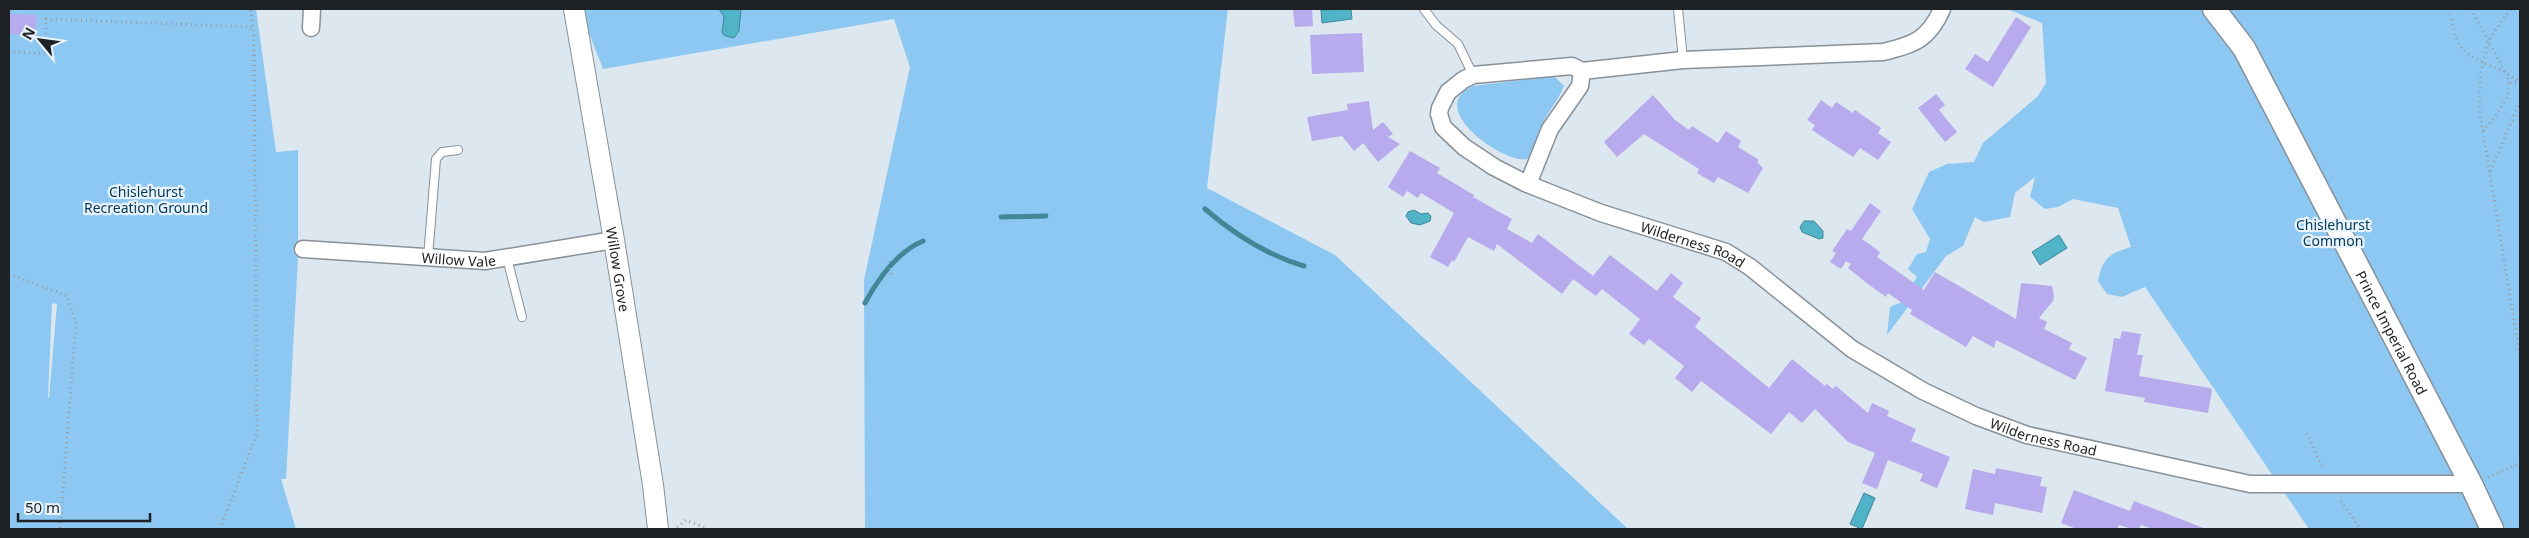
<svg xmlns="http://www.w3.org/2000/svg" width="2529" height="538" font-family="'Noto Sans',sans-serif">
  <rect width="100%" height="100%" fill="#dde7ef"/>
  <!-- green -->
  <g fill="#8dc8f3" fill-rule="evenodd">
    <path d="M 9,9 L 256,9 L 276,152 L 298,150 L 298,258 L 286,479 L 281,479 L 296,529 L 9,529 ZM 52,303 L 57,304 L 49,398 L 48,398 Z"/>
    <path d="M 584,9 L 1228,9 L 1207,188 L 1335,255 L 1628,529 L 865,529 L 864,280 L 910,67 L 894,19 L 603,69 L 586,25 Z"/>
    <path d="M 2007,9 L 2520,9 L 2520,529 L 2309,529 L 2145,287 L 2122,297 L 2107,294 L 2098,281 C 2103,257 2109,254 2131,247 L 2118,208 L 2073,199 L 2058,207 L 2045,209 L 2030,197 L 2035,177 L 2015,193 L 2010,217 L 1984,222 L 1975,217 L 1963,246 L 1946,256 L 1887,335 L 1890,307 L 1900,303 L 1917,277 L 1908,269 L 1917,254 L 1926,252 L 1930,239 L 1912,209 L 1929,172 L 1947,164 L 1974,162 L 1983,143 L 2038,96 L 2046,83 L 2042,23 Z"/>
    <path d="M 1554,76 L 1564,86 C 1558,102 1545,114 1540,130 C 1537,138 1536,153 1529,158 C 1512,169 1421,109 1473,86 Z"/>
  </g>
  <!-- water -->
  <g fill="#50b3c8" stroke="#418797">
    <path d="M 719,9 L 741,9 L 739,31 L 734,38 L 725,36 L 722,33 L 724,17 Z"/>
    <path d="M 1351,9 L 1352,19 L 1322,23 L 1321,10 Z"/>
    <path d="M 1414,210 L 1421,214 L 1428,213 L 1431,216 L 1430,221 L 1420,225 L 1411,223 L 1406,216 L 1408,212 Z"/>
    <path d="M 1804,221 L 1814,221 L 1823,231 L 1823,238 L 1819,239 L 1802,232 L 1800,227 Z"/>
    <path d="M 2059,235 L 2067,248 L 2040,265 L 2032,252 Z"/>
    <path d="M 1864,493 L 1875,498 L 1862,529 L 1850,524 Z"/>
  </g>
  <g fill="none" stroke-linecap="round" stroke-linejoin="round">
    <!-- stream -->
    <g stroke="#418797" stroke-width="5">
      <path d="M 1205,209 C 1234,234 1266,255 1304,266"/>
      <path d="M 1001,217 L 1046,216"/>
      <path d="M 865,303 C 878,279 897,252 923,241"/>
    </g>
  </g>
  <!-- building -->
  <g fill="#b7aaed">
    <path d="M 1293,9 L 1312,9 L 1313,26 L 1295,27 Z"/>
    <path d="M 10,14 L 37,15 L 36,35 L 9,34 Z"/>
    <path d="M 2016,17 L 2031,27 L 1993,87 L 1965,69 L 1975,54 L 1988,62 Z"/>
    <path d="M 1362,33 L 1364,72 L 1312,74 L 1310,35 Z"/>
    <path d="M 1936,94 L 1945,105 L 1939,110 L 1957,132 L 1945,142 L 1918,108 Z"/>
    <path d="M 1653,95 L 1675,120 L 1689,130 L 1692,126 L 1718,143 L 1726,131 L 1741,141 L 1738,147 L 1759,160 L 1757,162 L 1763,168 L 1748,193 L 1718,177 L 1714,183 L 1697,173 L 1699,169 L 1644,134 L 1617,157 L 1604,142 Z"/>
    <path d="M 1821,100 L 1832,108 L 1836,102 L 1853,113 L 1855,110 L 1881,128 L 1878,133 L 1891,142 L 1878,160 L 1860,148 L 1853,157 L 1812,130 L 1815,125 L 1807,120 Z"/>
    <path d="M 1369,101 L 1373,130 L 1383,122 L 1393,134 L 1388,137 L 1400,144 L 1378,162 L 1363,143 L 1354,151 L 1342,136 L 1312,141 L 1307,117 L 1348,110 L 1347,104 Z"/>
    <path d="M 1410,151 L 1440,168 L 1437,173 L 1474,195 L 1473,197 L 1512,219 L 1507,229 L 1532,243 L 1538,234 L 1593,276 L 1610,255 L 1657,291 L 1671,273 L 1683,283 L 1673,297 L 1701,318 L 1695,327 L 1769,388 L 1792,359 L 1825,386 L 1827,384 L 1833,389 L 1836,386 L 1868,413 L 1872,403 L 1889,411 L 1887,416 L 1916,429 L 1911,441 L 1950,457 L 1937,488 L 1920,481 L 1923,474 L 1888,460 L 1877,489 L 1862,483 L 1875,453 L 1848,442 L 1815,409 L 1802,423 L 1789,412 L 1771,434 L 1701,381 L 1692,392 L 1675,378 L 1684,366 L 1649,339 L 1644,345 L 1629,334 L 1640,319 L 1602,289 L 1596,296 L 1573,279 L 1562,294 L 1497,244 L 1494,251 L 1468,237 L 1454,262 L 1452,260 L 1448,267 L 1430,257 L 1454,213 L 1421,193 L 1418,198 L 1407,191 L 1403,197 L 1388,187 Z"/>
    <path d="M 1870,203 L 1881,211 L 1862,239 L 1880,252 L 1877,257 L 1924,290 L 1935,272 L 2016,319 L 2021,283 L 2052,286 L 2054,296 L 2053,301 L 2039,318 L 2047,322 L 2044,329 L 2072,343 L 2069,349 L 2087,358 L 2075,380 L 1996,340 L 1994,348 L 1973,336 L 1966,347 L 1910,314 L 1912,310 L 1888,293 L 1886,297 L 1868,284 L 1848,268 L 1851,264 L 1846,261 L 1841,269 L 1830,262 L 1836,253 L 1832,251 L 1847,229 L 1851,231 Z"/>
    <path d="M 2122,331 L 2141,334 L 2137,355 L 2143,355 L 2139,376 L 2210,388 L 2212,390 L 2208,413 L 2144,402 L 2145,398 L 2105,391 L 2114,338 L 2120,339 Z"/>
    <path d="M 1996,468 L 2042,477 L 2040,486 L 2047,487 L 2042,513 L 1995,503 L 1993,515 L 1965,509 L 1973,469 L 1995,474 Z"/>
    <path d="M 2074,490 L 2130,511 L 2134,501 L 2206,529 L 2153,529 L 2141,525 L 2139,529 L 2132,529 L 2119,525 L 2117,529 L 2077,529 L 2061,523 Z"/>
  </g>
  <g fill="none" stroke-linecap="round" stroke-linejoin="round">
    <defs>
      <g id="service">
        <path d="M 1424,9 L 1436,25 L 1458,44 L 1473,75"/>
        <path d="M 1678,9 L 1683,60"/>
        <path d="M 428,257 L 436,159 L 442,152 L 458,150"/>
        <path d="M 507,258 L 522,317"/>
      </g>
      <g id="minor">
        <path id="s1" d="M 1942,9 C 1929,39 1914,45 1883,52 L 1683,60 L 1582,71 L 1572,66 L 1473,75 L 1463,80 L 1448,92 L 1440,108 L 1439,114 L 1443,127 L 1464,147 L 1494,167 L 1525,183 L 1601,213 L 1726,252 L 1750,267 L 1852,349 L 1923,391 L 1976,416 L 2027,435 L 2250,484 L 2471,484"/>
        <path d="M 311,28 L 312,9"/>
        <path d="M 1528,184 L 1550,129 L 1580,86 L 1582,71"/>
        <path id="s2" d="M 303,249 L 485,261 L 614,240"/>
      </g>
      <g id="tertiary">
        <path id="s3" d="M 574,9 L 614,240 L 653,485 L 658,529"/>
      </g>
      <g id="secondary">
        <path id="s4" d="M 2214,9 L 2244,48 L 2471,484 L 2492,529"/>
      </g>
    </defs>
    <!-- service casing -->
    <use href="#service" stroke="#889199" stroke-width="10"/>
    <!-- minor casing -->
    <use href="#minor" stroke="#889199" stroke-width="19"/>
    <!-- tertiary casing -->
    <use href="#tertiary" stroke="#889199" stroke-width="22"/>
    <!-- secondary casing -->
    <use href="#secondary" stroke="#889199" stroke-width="25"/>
    <!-- path -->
    <g stroke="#969da3" stroke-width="3" stroke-dasharray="1 4" stroke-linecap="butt">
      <path d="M 2450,9 C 2455,55 2465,54 2505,72"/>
      <path d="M 2471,9 L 2505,72 L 2520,82"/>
      <path d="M 2510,9 L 2489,40 L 2481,72 L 2479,107 L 2520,357"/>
      <path d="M 9,52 L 45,53 L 46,19 L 253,27"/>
      <path d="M 2510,83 L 2520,84"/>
      <path d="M 2483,131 C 2497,113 2514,98 2507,74"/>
      <path d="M 2490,171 L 2520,102"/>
      <path d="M 889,261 L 889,265"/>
      <path d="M 890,268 L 891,274"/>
      <path d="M 9,274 L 67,296 L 76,322 L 60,529"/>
      <path d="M 2307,433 L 2322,467"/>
      <path d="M 2488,477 L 2520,463"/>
      <path d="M 2341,501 L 2360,529"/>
      <path d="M 677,527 L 686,520 L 708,529"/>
      <path d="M 220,529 L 257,433 L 254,42 L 251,9"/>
    </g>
    <!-- service -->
    <use href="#service" stroke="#fff" stroke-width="8"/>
    <!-- minor -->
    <use href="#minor" stroke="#fff" stroke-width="16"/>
    <!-- tertiary -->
    <use href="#tertiary" stroke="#fff" stroke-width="20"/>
    <!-- secondary -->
    <use href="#secondary" stroke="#fff" stroke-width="22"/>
  </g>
  <g text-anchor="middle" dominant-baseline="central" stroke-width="4.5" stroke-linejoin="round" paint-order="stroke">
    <!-- park labels -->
    <g font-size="14" fill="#013857" stroke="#eaf4fc">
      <text x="146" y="191">Chislehurst<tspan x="146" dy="16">Recreation Ground</tspan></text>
      <text x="2333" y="224">Chislehurst<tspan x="2333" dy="16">Common</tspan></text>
    </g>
    <!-- street labels -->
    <g font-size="14" fill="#1e2124" stroke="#eaf4fc">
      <text stroke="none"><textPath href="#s1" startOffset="836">Wilderness Road</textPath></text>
      <text stroke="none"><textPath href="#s2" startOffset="156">Willow Vale</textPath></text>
      <text stroke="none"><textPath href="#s3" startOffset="264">Willow Grove</textPath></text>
      <text stroke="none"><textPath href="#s4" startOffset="370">Prince Imperial Road</textPath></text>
      <text stroke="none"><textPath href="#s1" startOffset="1241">Wilderness Road</textPath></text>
    </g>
  </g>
  <!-- border -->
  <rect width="2529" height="538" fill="none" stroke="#1e2124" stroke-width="20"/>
  <!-- north arrow -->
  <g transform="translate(40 40) rotate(299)" stroke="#eaf4fc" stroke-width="4" paint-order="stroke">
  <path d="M0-4L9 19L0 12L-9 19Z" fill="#1e2124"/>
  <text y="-8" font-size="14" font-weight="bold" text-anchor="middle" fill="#1e2124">N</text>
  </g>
  <!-- scale -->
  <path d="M18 513v8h132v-8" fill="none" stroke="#1e2124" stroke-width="2.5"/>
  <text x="25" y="513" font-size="15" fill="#1e2124" stroke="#eaf4fc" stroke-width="4" paint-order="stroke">50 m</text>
</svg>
